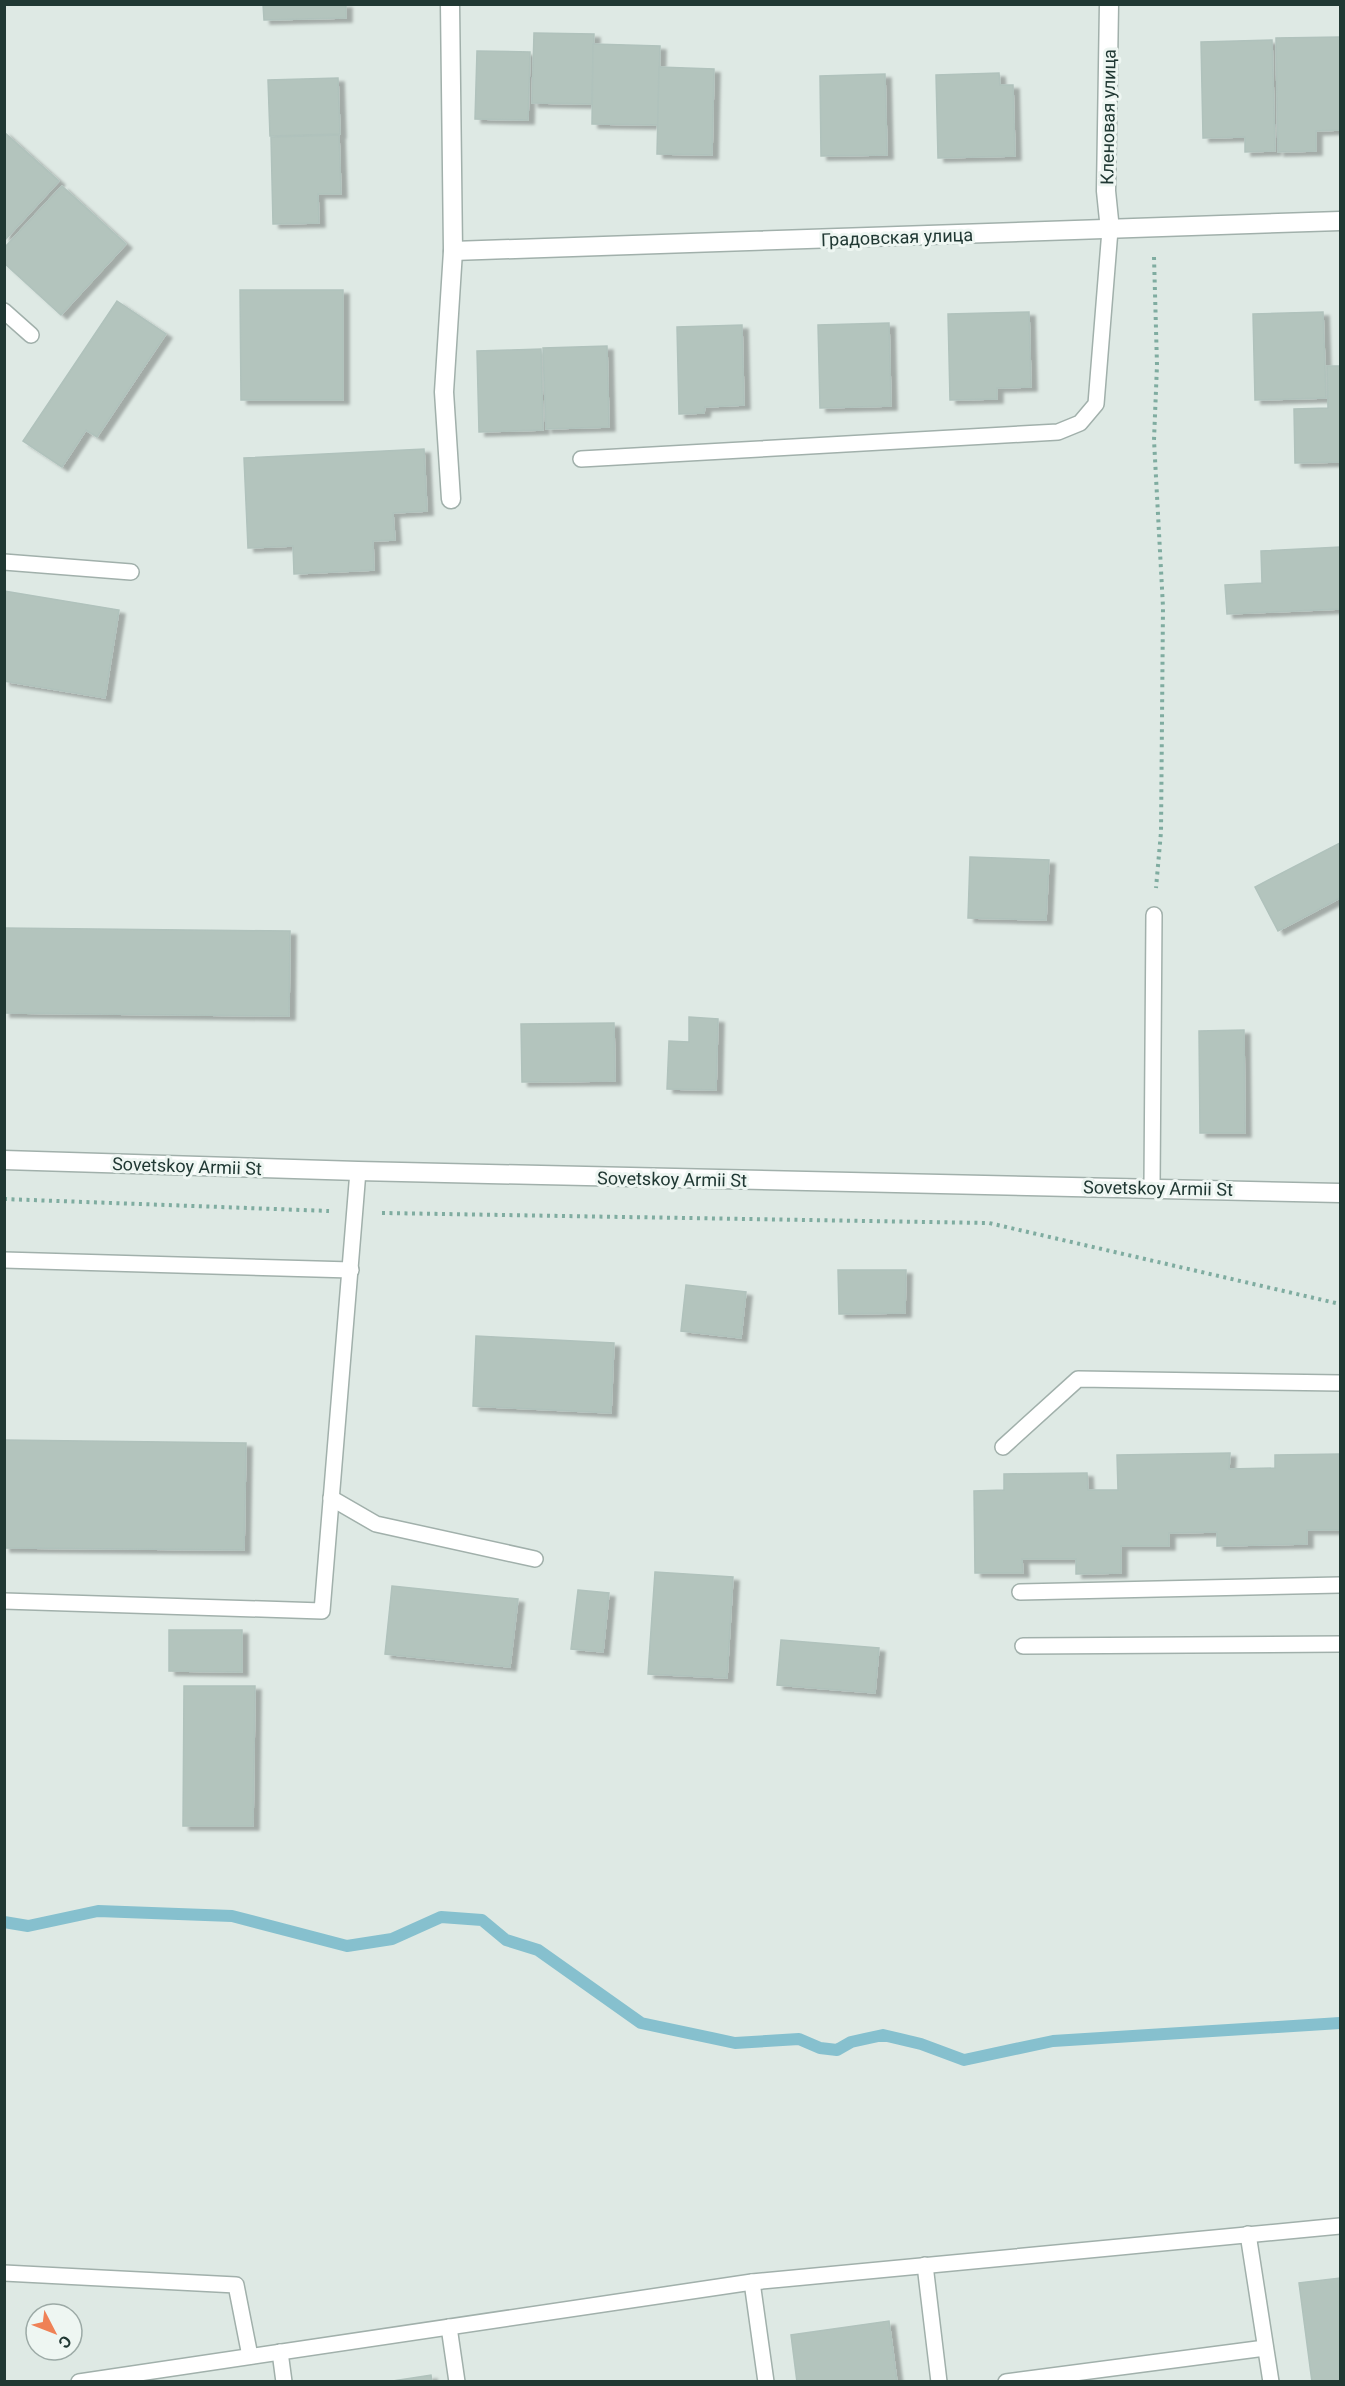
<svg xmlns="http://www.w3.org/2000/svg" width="1345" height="2386" font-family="Roboto,sans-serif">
  <defs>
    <filter id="shadow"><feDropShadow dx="6" dy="4" stdDeviation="1.5" flood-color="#0004"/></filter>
  </defs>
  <rect width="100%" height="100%" fill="#dee9e4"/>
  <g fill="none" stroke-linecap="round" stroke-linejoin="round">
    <!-- stream -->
    <path stroke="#86c0ce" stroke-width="12" d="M 4,1922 L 28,1926 L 98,1911 L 232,1916 L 347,1946 L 392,1939 L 441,1917 L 482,1920 L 506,1940 L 538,1950 L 641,2023 L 735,2043 L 799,2039 L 820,2048 L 837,2050 L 851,2042 L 883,2035 L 921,2044 L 964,2060 L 1053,2041 L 1340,2023"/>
  </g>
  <!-- building -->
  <g fill="#b3c4bd" stroke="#b0c2bc" stroke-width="1.5" filter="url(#shadow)">
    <path d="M 263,4 L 346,4 L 346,18 L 264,20 Z"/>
    <path d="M 534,33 L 594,34 L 592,104 L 532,103 Z"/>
    <path d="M 1340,37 L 1340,130 L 1316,131 L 1316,151 L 1278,152 L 1276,38 Z"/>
    <path d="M 1272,40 L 1275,151 L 1245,152 L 1245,137 L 1203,138 L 1201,42 Z"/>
    <path d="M 593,44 L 660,46 L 658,125 L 592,124 Z"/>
    <path d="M 477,51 L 530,52 L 528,120 L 475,119 Z"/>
    <path d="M 659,67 L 714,69 L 712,155 L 657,154 Z"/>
    <path d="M 999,73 L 1000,85 L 1013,85 L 1015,156 L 938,158 L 936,75 Z"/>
    <path d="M 885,74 L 887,155 L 821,156 L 820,76 Z"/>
    <path d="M 338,78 L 340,134 L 270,136 L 268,80 Z"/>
    <path d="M 4,132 L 59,181 L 4,241 Z"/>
    <path d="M 339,135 L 341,194 L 318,194 L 319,223 L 273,224 L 271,137 Z"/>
    <path d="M 62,186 L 126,244 L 61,315 L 4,263 L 4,248 Z"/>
    <path d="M 240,290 L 343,290 L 343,400 L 241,400 Z"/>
    <path d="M 117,301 L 166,334 L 97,437 L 86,430 L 62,467 L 23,441 Z"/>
    <path d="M 1029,312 L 1031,387 L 997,388 L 997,399 L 950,400 L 948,314 Z"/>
    <path d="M 1323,312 L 1326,398 L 1255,400 L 1253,314 Z"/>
    <path d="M 889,323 L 891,406 L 820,408 L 818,325 Z"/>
    <path d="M 742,325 L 744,405 L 705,407 L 704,413 L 679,414 L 677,327 Z"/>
    <path d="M 607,346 L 609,427 L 546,429 L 543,348 Z"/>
    <path d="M 541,349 L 543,430 L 479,432 L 477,351 Z"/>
    <path d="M 1327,366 L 1340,366 L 1340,462 L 1295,463 L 1294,409 L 1328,408 Z"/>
    <path d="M 424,449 L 427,511 L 393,513 L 395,540 L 373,541 L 374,570 L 294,574 L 293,546 L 248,548 L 244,458 Z"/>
    <path d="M 1340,547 L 1340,609 L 1227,614 L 1225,585 L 1262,583 L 1261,551 Z"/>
    <path d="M 4,591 L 119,610 L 105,698 L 4,681 Z"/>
    <path d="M 1340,843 L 1340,898 L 1278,931 L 1255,887 Z"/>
    <path d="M 970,857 L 1049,860 L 1046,920 L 968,918 Z"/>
    <path d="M 4,928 L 290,931 L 289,1016 L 4,1013 Z"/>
    <path d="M 689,1017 L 718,1019 L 716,1090 L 667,1089 L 669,1041 L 689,1042 Z"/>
    <path d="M 614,1023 L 615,1081 L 522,1082 L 521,1024 Z"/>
    <path d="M 1244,1030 L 1245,1133 L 1200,1133 L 1199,1031 Z"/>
    <path d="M 838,1270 L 906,1270 L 905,1313 L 839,1314 Z"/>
    <path d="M 686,1285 L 746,1292 L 741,1338 L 681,1331 Z"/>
    <path d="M 476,1336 L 614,1343 L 611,1413 L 473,1406 Z"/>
    <path d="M 4,1440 L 246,1443 L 244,1550 L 4,1548 Z"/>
    <path d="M 1230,1453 L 1229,1469 L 1275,1468 L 1275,1455 L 1340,1454 L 1340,1530 L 1307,1530 L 1307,1544 L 1217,1546 L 1217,1532 L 1169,1533 L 1169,1546 L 1121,1546 L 1121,1573 L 1076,1574 L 1076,1559 L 1022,1559 L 1023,1573 L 975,1573 L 974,1491 L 1004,1490 L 1004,1474 L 1087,1473 L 1088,1490 L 1118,1490 L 1117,1455 Z"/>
    <path d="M 655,1572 L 733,1577 L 727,1678 L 648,1674 Z"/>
    <path d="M 392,1586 L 518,1599 L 510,1667 L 385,1654 Z"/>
    <path d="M 578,1590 L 609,1593 L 603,1652 L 571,1649 Z"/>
    <path d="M 169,1630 L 242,1630 L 242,1672 L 169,1671 Z"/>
    <path d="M 781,1640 L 879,1648 L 875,1693 L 777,1685 Z"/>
    <path d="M 184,1686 L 255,1686 L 253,1826 L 183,1826 Z"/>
    <path d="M 1340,2278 L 1340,2382 L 1312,2382 L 1299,2283 Z"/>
    <path d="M 889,2321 L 897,2382 L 797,2382 L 791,2335 Z"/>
    <path d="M 431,2375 L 432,2382 L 386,2382 Z"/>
  </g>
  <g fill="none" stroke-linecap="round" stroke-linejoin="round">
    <defs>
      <g id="service">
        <path d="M 4,311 L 31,335"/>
        <path d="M 581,459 L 1058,432 L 1080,423 L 1096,404 L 1110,230"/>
        <path d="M 4,562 L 131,572"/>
        <path d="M 1152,1187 L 1154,915"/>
        <path d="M 4,1260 L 351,1270"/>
        <path d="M 1003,1447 L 1078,1379 L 1340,1383"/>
        <path d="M 331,1498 L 376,1524 L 535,1559"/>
        <path d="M 1020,1592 L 1340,1585"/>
        <path d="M 4,1601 L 322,1611 L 358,1171"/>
        <path d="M 1023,1646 L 1340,1644"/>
        <path d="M 1248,2234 L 1271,2382"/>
        <path d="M 925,2265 L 939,2382"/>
        <path d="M 4,2273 L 236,2285 L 250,2356"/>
        <path d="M 752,2282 L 766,2382"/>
        <path d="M 449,2327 L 457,2382"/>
        <path d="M 280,2352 L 284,2382"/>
        <path d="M 79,2382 L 752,2282 L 1340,2226"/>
        <path d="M 1006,2382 L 1265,2348"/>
      </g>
      <g id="minor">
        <path d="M 450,4 L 453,251 L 444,392 L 451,499"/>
        <path d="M 1109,4 L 1106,191 L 1110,230"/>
        <path d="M 453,251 L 1340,221"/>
      </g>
      <path id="tertiary" d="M 4,1160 L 358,1171 L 1340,1193"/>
    </defs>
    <!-- service casing -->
    <use href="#service" stroke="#a1b0ab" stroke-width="18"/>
    <!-- minor casing -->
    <use href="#minor" stroke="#a1b0ab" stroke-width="21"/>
    <!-- tertiary casing -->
    <use href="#tertiary" stroke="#a1b0ab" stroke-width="21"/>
    <!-- path -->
    <g stroke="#7faca0" stroke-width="4" stroke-dasharray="3 4.5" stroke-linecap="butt">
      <path d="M 1154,257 L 1157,365 L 1154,440 L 1163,607 L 1161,832 L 1156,888"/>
      <path d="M 4,1199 L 329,1211"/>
      <path d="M 382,1213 L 989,1223 L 1340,1304"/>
    </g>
    <!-- service -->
    <use href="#service" stroke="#fff" stroke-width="15"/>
    <!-- minor -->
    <use href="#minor" stroke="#fff" stroke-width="18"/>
    <!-- tertiary -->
    <use href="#tertiary" stroke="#fff" stroke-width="18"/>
  </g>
  <g text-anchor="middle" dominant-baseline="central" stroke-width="6" stroke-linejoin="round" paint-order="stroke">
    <!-- street labels -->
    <g font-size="18" fill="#203833" stroke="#eef6f2">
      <text transform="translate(1108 117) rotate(-89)">Кленовая улица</text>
      <text transform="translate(897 237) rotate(-2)">Градовская улица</text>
      <text transform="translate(187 1166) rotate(2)">Sovetskoy Armii St</text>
      <text transform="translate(672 1179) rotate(1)">Sovetskoy Armii St</text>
      <text transform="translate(1158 1188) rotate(1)">Sovetskoy Armii St</text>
    </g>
  </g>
  <!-- border -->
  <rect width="1345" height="2386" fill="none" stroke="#203833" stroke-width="12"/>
  <!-- north arrow -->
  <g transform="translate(54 2332) rotate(132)"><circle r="28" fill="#eef6f2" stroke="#9caaa6" stroke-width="1.5"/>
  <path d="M0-4.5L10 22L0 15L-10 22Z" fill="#ef8156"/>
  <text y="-9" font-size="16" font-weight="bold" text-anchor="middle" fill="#203833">С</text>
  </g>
</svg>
